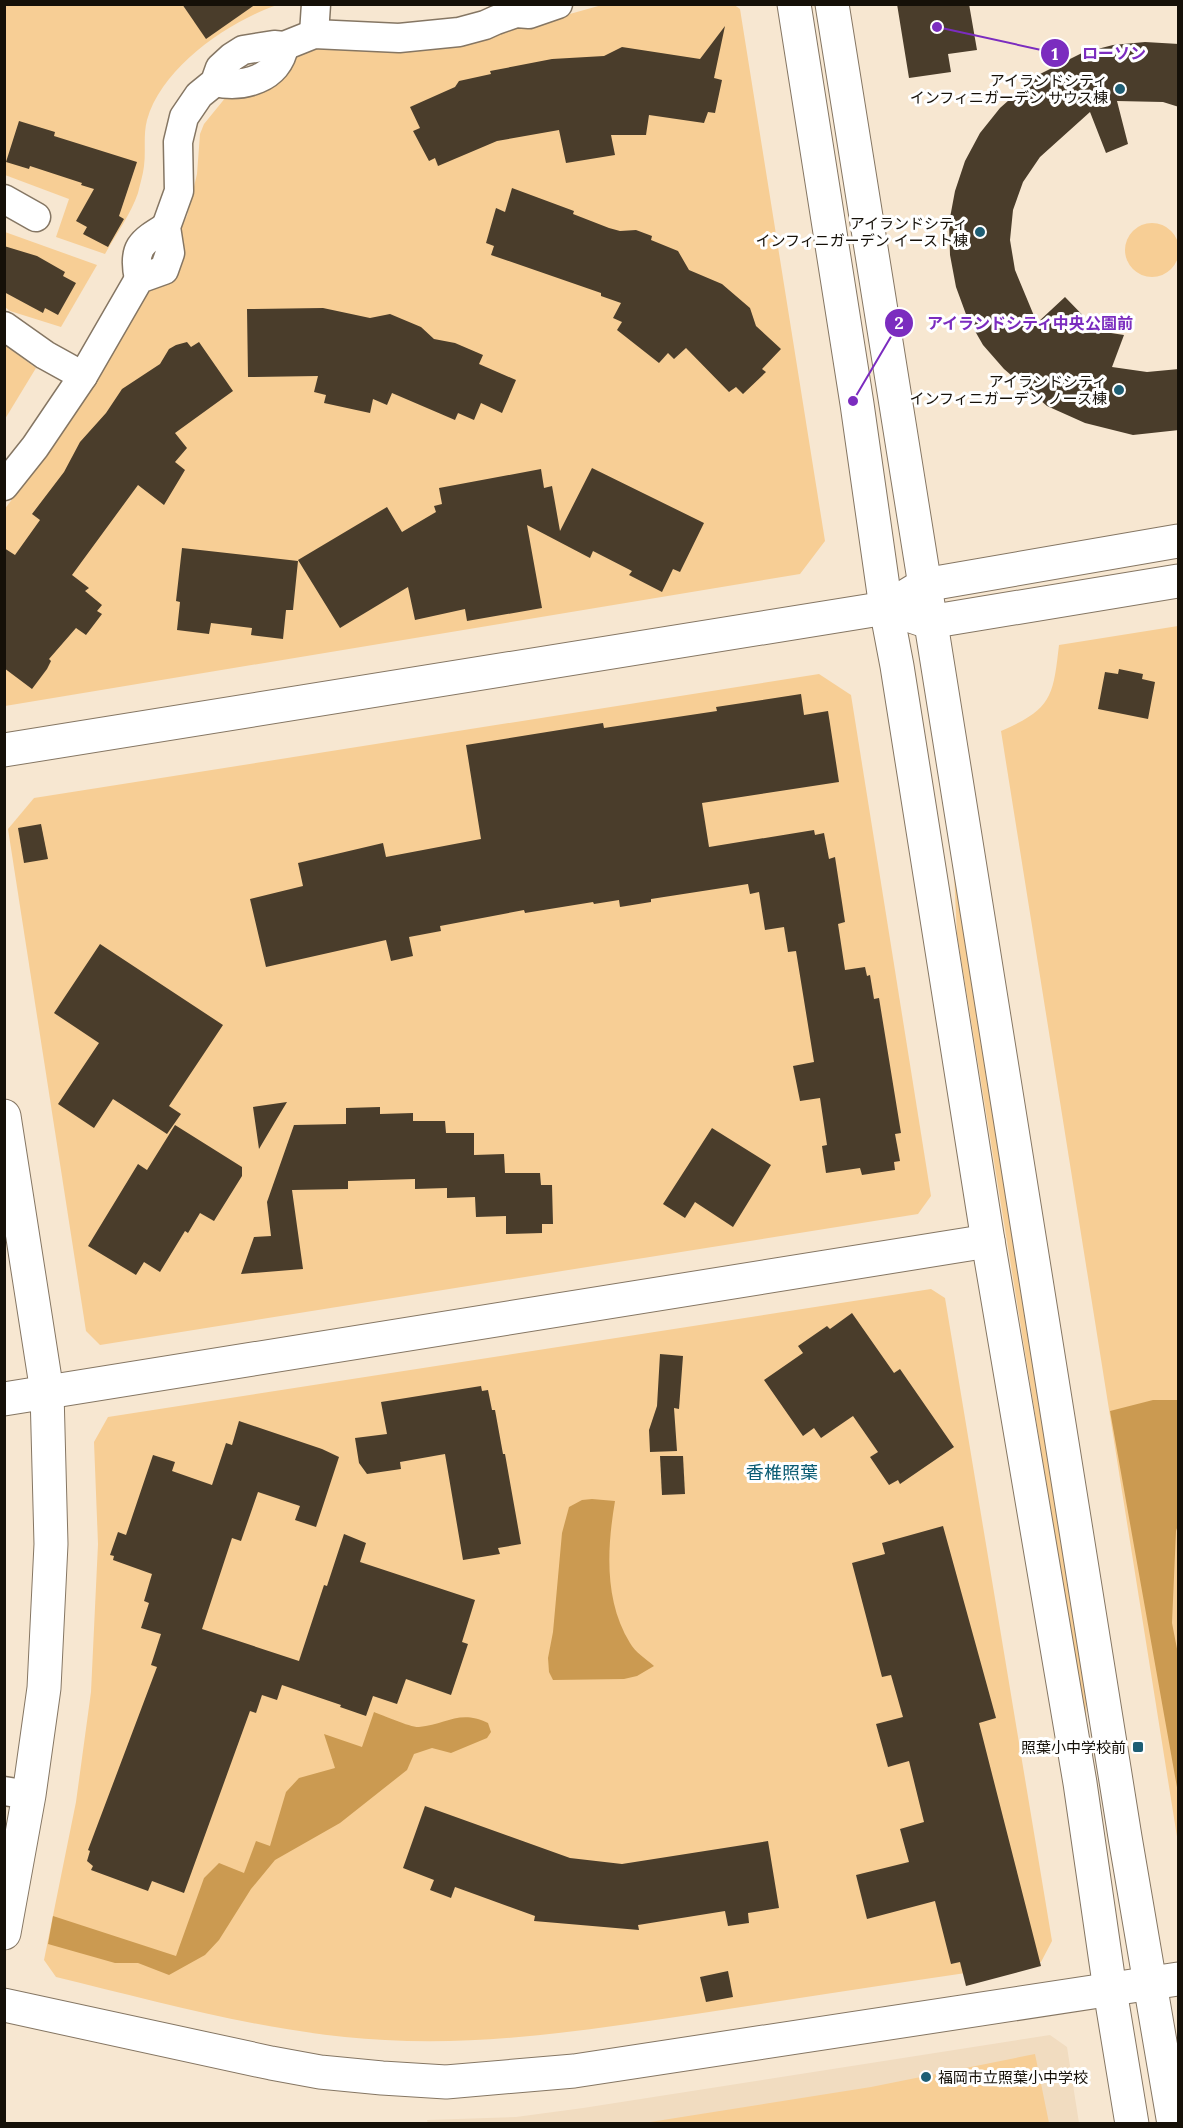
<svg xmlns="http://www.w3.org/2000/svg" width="1183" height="2128" font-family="Lora,'Noto Sans JP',serif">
  <rect width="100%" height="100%" fill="#f7e7d1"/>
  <!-- built -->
  <path fill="#f1dcc0" d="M 1050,2035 L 1067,2047 L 1079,2123 L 428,2124 L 427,2120 L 516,2117 L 583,2108 Z"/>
  <!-- green -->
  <g fill="#f7ce95">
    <path d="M 733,4 L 740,9 L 825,541 L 800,574 L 5,706 L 4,510 L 44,457 L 179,231 L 187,216 L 197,174 L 200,134 L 204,124 L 226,97 L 281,61 L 317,48 L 495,35 L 602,5 Z"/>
    <path d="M 4,5 L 277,5 C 228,22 162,67 147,120 C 143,135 146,151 144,166 C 143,175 140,184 138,193 C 131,214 116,234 105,254 L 56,237 L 69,199 L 5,175 Z"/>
    <circle cx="1152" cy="250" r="27"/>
    <path d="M 5,232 L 97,265 L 61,327 L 10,311 L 5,307 Z"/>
    <path d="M 5,345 L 36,368 L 5,419 Z"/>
    <path d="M 1178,626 L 1178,1843 L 1001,731 C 1052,709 1053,697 1059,645 Z"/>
    <path d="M 819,674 L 851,695 L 931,1196 L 918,1214 L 100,1345 L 86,1331 L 8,829 L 34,798 Z"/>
    <path d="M 953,854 L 1087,1658 L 1086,1727 L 957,934 Z"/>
    <path d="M 931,1289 L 945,1298 L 1052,1941 L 1041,1962 C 930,1978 819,1995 709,2012 C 601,2028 495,2046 385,2040 C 276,2035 163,2003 56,1977 L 44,1960 L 76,1802 L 91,1692 L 98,1544 L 94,1442 L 108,1417 Z"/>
    <path d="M 1035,2054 L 1049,2123 L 644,2123 L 871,2087 Z"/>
  </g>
  <!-- forest -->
  <g fill="#cb9a51">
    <path d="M 1153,1400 L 1178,1400 L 1178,1525 L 1176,1531 L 1172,1623 L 1178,1654 L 1178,1793 L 1110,1411 Z"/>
    <path d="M 592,1499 L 615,1501 C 607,1548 604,1601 630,1643 C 635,1652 646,1659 654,1666 L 637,1676 L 624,1679 L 553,1680 L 549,1672 L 548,1658 L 553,1632 L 562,1533 L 569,1507 L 582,1500 Z"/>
    <path d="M 374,1712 C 382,1715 412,1728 419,1727 C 446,1725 459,1709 488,1723 L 491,1732 L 487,1738 L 451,1753 L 432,1748 L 414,1754 L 407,1770 L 340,1823 L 275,1860 L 251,1889 L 219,1940 L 205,1955 L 169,1975 L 138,1963 L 115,1963 L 48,1944 L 53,1916 L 176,1956 L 204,1878 L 219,1863 L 244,1873 L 256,1841 L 270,1846 L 286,1792 L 299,1778 L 335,1768 L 324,1734 L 362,1747 Z"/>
  </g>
  <!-- building -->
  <g fill="#4a3d2b">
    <path d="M 182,4 L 256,4 L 206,39 Z"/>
    <path d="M 897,4 L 969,4 L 977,50 L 948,54 L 951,72 L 909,78 Z"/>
    <path d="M 725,26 L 714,78 L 722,80 L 715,113 L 708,112 L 704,123 L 649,115 L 646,135 L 611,135 L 615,155 L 566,163 L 559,130 L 497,141 L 438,166 L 435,158 L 429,161 L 413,131 L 420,128 L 410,107 L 455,87 L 459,81 L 491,74 L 490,71 L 552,59 L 604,56 L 622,47 L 700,59 Z"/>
    <path d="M 1145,42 L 1179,44 L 1179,107 L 1163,102 L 1117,101 L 1128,144 L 1106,153 L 1090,112 L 1040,157 L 1023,182 L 1013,210 L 1010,240 L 1015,270 L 1037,323 L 1065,297 L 1098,331 L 1124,335 L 1112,367 L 1147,372 L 1179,369 L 1179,430 L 1133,435 L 1085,423 L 1047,406 L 1004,369 L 983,345 L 967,317 L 956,287 L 950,255 L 949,223 L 955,191 L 965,161 L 980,133 L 1000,108 L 1036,76 L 1082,53 L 1113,45 Z"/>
    <path d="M 19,121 L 55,132 L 54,136 L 137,162 L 119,216 L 124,219 L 108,247 L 83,234 L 87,227 L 76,221 L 94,189 L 81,185 L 82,183 L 30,166 L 29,169 L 6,162 Z"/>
    <path d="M 512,188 L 574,211 L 573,214 L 609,228 L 620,231 L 636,230 L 652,236 L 651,240 L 678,251 L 689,270 L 722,284 L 750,308 L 756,326 L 781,349 L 762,369 L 766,372 L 743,394 L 736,387 L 729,392 L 686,348 L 674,359 L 668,353 L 659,363 L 617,330 L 622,322 L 613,318 L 621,303 L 601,296 L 601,293 L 491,255 L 494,246 L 486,243 L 496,208 L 505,212 Z"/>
    <path d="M 4,246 L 37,256 L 65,272 L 63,276 L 76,283 L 58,315 L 45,308 L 43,313 L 4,292 Z"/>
    <path d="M 323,308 L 370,318 L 390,314 L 421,327 L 434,339 L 455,343 L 483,355 L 479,364 L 516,380 L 502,413 L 481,403 L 474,420 L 458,413 L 455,420 L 392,393 L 387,405 L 373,399 L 370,413 L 324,403 L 326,395 L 314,392 L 318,376 L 248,377 L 247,309 Z"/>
    <path d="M 187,342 L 191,347 L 199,342 L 233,391 L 175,433 L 187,448 L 175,462 L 185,470 L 164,505 L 138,485 L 72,575 L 89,588 L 85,591 L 102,605 L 97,611 L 102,614 L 86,635 L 76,628 L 49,659 L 51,661 L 47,669 L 32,689 L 4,668 L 4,548 L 15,555 L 40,520 L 32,514 L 64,472 L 80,442 L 106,413 L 122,389 L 160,364 L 169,349 L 176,345 Z"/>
    <path d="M 592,468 L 704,523 L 680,572 L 673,569 L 662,592 L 629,575 L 632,571 L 593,551 L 590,558 L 527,525 L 542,608 L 467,621 L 465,609 L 415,620 L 408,587 L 340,628 L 298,560 L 387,507 L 402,532 L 436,512 L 434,506 L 442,504 L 439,488 L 541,469 L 544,488 L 552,486 L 560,531 Z"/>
    <path d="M 182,548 L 298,561 L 293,610 L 286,610 L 283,639 L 251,635 L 252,628 L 211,623 L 209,634 L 177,630 L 180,602 L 176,601 Z"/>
    <path d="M 1119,669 L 1143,674 L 1142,679 L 1155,682 L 1148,719 L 1098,709 L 1105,672 L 1118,674 Z"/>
    <path d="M 801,694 L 804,715 L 828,711 L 839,782 L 702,803 L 709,847 L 814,830 L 815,835 L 824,833 L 829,859 L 835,857 L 845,922 L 838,924 L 845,970 L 865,967 L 867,976 L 870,975 L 874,999 L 879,998 L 901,1133 L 895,1134 L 900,1161 L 894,1162 L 895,1170 L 862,1175 L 860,1168 L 826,1173 L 822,1146 L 827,1145 L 820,1098 L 800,1101 L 793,1066 L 814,1062 L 796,951 L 788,952 L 784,927 L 765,930 L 759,892 L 750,894 L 748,884 L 651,899 L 651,902 L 620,907 L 619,900 L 594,904 L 593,902 L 525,913 L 524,910 L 440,926 L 441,931 L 409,937 L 413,956 L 391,961 L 386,940 L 266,967 L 250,899 L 303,886 L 298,863 L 383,843 L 386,857 L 481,839 L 466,745 L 603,723 L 604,728 L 717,711 L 716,707 Z"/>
    <path d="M 41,824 L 48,859 L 24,863 L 18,828 Z"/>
    <path d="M 100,944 L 223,1025 L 169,1106 L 181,1114 L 167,1134 L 113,1099 L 94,1128 L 58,1104 L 99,1043 L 54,1013 Z"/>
    <path d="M 287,1102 L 275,1122 L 259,1149 L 253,1107 Z"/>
    <path d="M 380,1107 L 380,1114 L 413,1113 L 413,1121 L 445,1121 L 446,1133 L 474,1133 L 474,1155 L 504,1154 L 505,1173 L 540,1173 L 541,1185 L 552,1185 L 553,1224 L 542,1224 L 542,1233 L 506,1234 L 506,1216 L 476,1217 L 475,1197 L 447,1198 L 447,1188 L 415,1189 L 415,1179 L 348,1181 L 348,1189 L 292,1190 L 303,1269 L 241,1274 L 254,1237 L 271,1236 L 267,1202 L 294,1125 L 346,1124 L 346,1108 Z"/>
    <path d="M 175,1125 L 242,1167 L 242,1176 L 214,1221 L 200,1213 L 188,1233 L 185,1231 L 160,1272 L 144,1262 L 136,1275 L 88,1246 L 138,1164 L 147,1170 Z"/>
    <path d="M 712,1128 L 771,1165 L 733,1227 L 695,1202 L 685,1218 L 663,1204 Z"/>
    <path d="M 852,1313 L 894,1373 L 900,1369 L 954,1447 L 900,1484 L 898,1480 L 889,1485 L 870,1457 L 878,1452 L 853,1416 L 821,1438 L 814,1428 L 803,1436 L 764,1380 L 803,1353 L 798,1346 L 827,1326 L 830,1329 Z"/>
    <path d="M 660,1354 L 683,1356 L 679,1409 L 674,1408 L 677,1451 L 650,1452 L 649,1430 L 657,1406 Z"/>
    <path d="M 481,1386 L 482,1391 L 488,1390 L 492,1410 L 495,1410 L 503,1454 L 505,1454 L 521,1544 L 498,1548 L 500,1554 L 463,1560 L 445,1454 L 400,1462 L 401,1469 L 367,1474 L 359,1463 L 355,1438 L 387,1434 L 381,1402 Z"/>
    <path d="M 239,1421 L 322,1449 L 339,1457 L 316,1527 L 295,1520 L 300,1506 L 258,1492 L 241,1541 L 232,1538 L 202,1629 L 299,1661 L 324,1585 L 327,1586 L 344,1534 L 366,1543 L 360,1562 L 475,1600 L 462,1642 L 468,1644 L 451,1695 L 406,1679 L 397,1704 L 373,1696 L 366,1716 L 340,1707 L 341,1705 L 282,1685 L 277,1700 L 262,1695 L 256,1713 L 250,1711 L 184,1893 L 152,1881 L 148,1891 L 91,1870 L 93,1866 L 87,1861 L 90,1851 L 88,1850 L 157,1667 L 151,1665 L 161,1634 L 141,1628 L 149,1603 L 144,1601 L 152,1574 L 113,1560 L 114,1556 L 110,1555 L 118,1532 L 126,1535 L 153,1455 L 175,1462 L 172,1471 L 212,1485 L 226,1443 L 232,1445 Z"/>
    <path d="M 660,1456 L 683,1456 L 685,1494 L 662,1495 Z"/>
    <path d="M 943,1526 L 996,1718 L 979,1723 L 1041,1966 L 966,1986 L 960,1962 L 951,1964 L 935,1901 L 867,1919 L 856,1875 L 909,1862 L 900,1829 L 924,1822 L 909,1761 L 888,1767 L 876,1724 L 903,1717 L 891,1675 L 882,1677 L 852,1563 L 885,1554 L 882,1543 Z"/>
    <path d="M 425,1806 L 570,1858 L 622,1864 L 768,1841 L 779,1908 L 748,1913 L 749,1923 L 728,1926 L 725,1911 L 638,1925 L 639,1930 L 534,1921 L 535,1916 L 455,1887 L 451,1898 L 430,1890 L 434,1880 L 403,1868 Z"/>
    <path d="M 728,1971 L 733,1997 L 706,2002 L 700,1977 Z"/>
  </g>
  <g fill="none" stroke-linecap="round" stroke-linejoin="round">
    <defs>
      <g id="street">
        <path d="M 314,34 L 316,4"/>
        <path d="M 215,82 C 243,88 279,79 284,46"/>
        <path d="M 4,199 L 36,217"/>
        <path d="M 139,279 C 132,248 141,242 166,227"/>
        <path d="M 4,326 L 45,355 L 83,376"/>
        <path d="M 4,486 L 35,447 L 83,376 L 139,279 L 164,270 L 170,253 L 166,227 L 179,191 L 178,142 L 184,117 L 199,95 L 215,82 L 220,68 L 232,57 L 243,50 L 274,45 L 284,46 L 314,34 L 399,38 L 459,32 L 485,25 L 496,20 L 516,13 L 529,14 L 558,4"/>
        <path d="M 4,1791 L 29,1795"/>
      </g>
      <g id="secondary">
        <path d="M 794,4 L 857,404 L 886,608 L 897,666 L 988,1241 L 1080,1783 L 1110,1990 L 1132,2124"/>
        <path d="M 832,4 L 1125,1837 L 1174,2124"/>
        <path d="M 908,615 L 929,622 L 1178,581"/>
        <path d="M 4,750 L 886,608 L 924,585 L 1178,541"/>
        <path d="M 4,1116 L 47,1392 L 51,1544 L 44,1688 L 29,1795 L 4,1933"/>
        <path d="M 4,1399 L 988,1241"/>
        <path d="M 4,2005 L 271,2063 L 320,2072 L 382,2078 L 446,2082 L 574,2071 L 1178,1979"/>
      </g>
    </defs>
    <!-- street casing -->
    <use href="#street" stroke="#857663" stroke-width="31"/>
    <!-- secondary casing -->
    <use href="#secondary" stroke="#857663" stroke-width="35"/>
    <!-- street -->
    <use href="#street" stroke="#fff" stroke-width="28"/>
    <!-- secondary -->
    <use href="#secondary" stroke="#fff" stroke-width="33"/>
  </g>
  <!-- markers -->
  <g fill="#1e5e74" stroke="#fff" stroke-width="2">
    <circle cx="1120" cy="89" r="6"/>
    <circle cx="980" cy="232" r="6"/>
    <circle cx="1119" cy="390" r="6"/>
    <rect x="1132" y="1741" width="12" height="12" rx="3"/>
    <circle cx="926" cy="2077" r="6"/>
  </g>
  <g text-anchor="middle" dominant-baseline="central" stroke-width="6" stroke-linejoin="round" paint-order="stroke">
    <!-- poi labels -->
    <g font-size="15" fill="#151008" stroke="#fff" text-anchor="end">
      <text x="1108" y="80">アイランドシティ<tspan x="1108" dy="17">インフィニガーデン サウス棟</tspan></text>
      <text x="968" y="223">アイランドシティ<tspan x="968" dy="17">インフィニガーデン イースト棟</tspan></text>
      <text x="1107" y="381">アイランドシティ<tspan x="1107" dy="17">インフィニガーデン ノース棟</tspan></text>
      <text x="1126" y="1747">照葉小中学校前</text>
      <text x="938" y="2077" text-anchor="start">福岡市立照葉小中学校</text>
    </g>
    <!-- quarter labels -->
    <g font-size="18" fill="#0a5b73" stroke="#fff">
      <text x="782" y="1472">香椎照葉</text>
    </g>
  </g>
  <!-- callouts -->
  <path fill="none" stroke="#7b2cbf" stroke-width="2" d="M937 27L1055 53M853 401L899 323"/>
  <g fill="#7b2cbf" stroke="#fff" stroke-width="2">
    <circle cx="937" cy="27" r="6"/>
    <circle cx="853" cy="401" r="6"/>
    <circle cx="1055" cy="53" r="15"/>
    <circle cx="899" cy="323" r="15"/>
  </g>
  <g font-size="18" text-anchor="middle" font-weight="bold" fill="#fff">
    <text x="1055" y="60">1</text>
    <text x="899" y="329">2</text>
  </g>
  <g font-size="16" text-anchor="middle" font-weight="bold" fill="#7b2cbf" stroke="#fff" stroke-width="6" stroke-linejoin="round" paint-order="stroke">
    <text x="1114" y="59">ローソン</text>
    <text x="1030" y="329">アイランドシティ中央公園前</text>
  </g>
  <!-- border -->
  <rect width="1183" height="2128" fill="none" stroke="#151008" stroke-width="12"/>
</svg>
